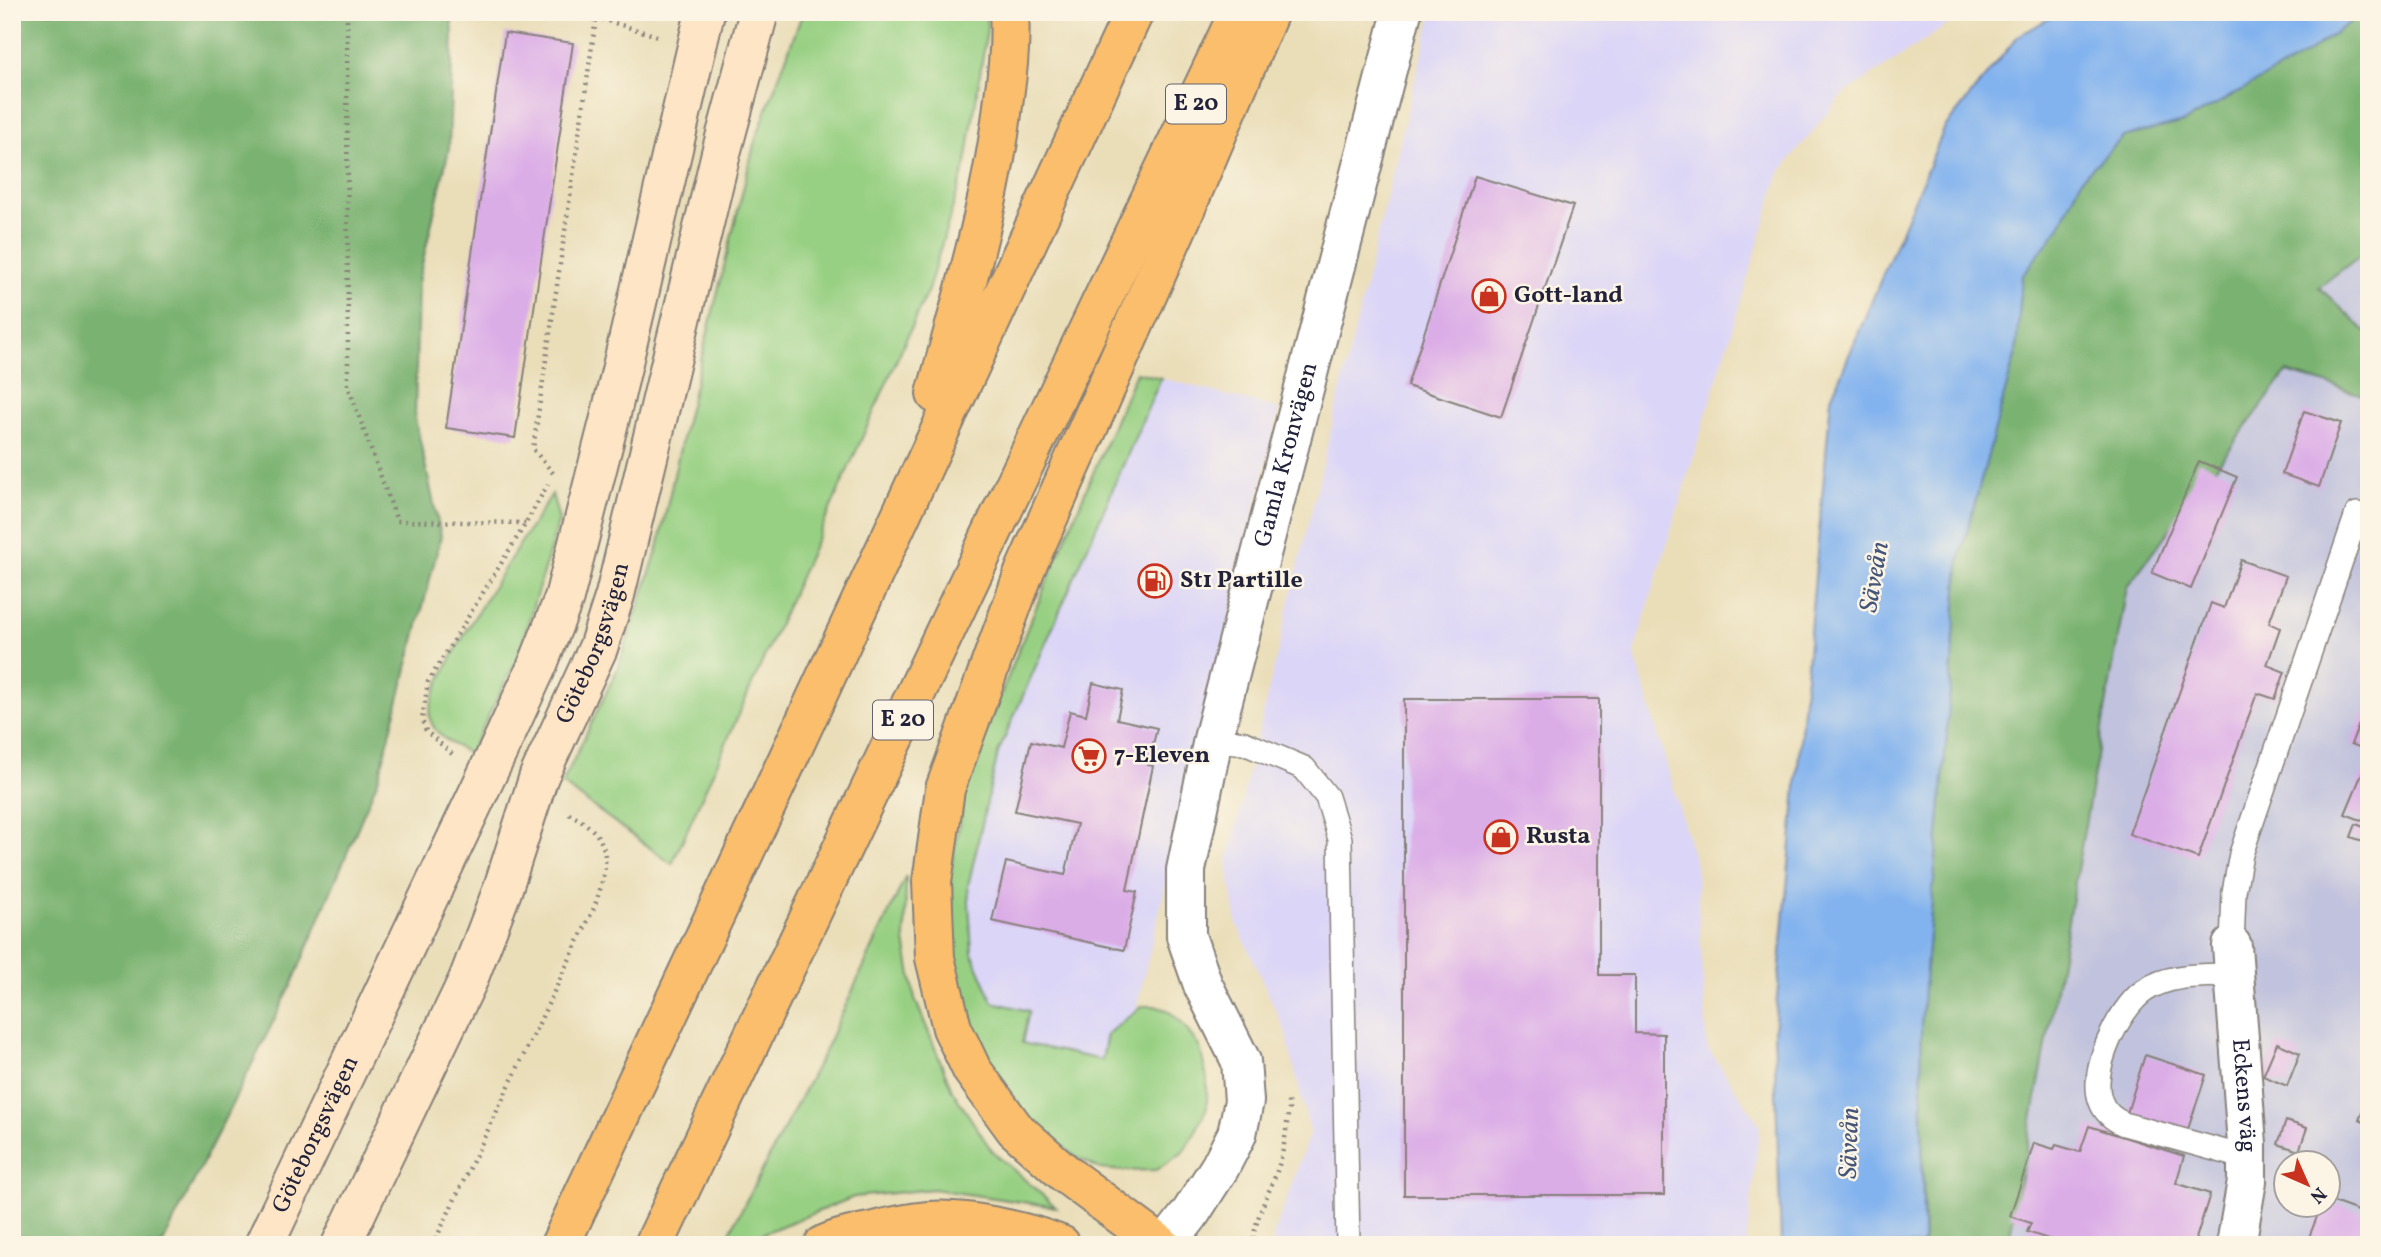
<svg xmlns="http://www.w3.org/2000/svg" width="2381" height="1257" font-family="Vollkorn,serif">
  <rect width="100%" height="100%" fill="#fcf5e5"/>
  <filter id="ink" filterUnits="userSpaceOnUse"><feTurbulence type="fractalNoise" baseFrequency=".0143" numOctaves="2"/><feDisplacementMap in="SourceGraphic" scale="14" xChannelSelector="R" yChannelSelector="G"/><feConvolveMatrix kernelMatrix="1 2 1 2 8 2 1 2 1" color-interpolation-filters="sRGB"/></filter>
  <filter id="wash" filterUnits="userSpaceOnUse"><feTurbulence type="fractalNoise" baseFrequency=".00686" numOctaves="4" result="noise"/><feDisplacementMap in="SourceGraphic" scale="28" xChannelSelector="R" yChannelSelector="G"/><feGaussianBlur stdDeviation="1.57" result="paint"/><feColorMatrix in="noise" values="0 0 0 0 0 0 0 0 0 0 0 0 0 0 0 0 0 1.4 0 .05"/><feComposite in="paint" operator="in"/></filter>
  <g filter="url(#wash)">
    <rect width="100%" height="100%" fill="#eadeb9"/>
    <!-- built -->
    <g fill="#dbd6f7">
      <path d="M 1433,12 L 1967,12 L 1842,95 L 1780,172 L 1634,652 L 1696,866 L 1707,1047 L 1760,1125 L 1746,1245 L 1275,1245 L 1273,1237 L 1310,1132 L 1285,1031 L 1237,924 L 1227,863 L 1415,79 Z"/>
      <path d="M 1161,378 L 1279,409 L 1123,1064 L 998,1038 L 972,953 L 968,886 L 998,753 Z"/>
    </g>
    <!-- industrial -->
    <g fill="#c1c2dd" fill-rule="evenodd">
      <path d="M 2369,249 L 2369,335 L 2319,287 Z"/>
      <path d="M 2287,372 L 2369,397 L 2369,1245 L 2008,1245 L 2044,1057 L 2127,587 ZM 2286,1162 L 2328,1162 L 2328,1204 L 2286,1204 Z"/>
    </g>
    <!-- green -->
    <g fill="#98d083" stroke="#5d795f" stroke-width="2">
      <path d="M 803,12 L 986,12 L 987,30 L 966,163 L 928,290 L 672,864 L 562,784 L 618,668 L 658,548 L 685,425 L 755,141 Z"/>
      <path d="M 1136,372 L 1161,378 L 998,753 L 968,886 L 972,953 L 993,1002 L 1029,1011 L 1022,1043 L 1102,1060 L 1107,1034 L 1142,1006 L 1154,1006 L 1167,1010 L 1182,1023 L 1200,1048 L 1207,1079 L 1207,1107 L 1195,1133 L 1182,1153 L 1156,1170 L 1124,1171 L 1100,1169 L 1076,1157 L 1029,1117 L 1000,1079 L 966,1024 L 955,986 L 950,873 L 966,788 L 984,737 L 1029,624 Z"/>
      <path d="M 552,494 L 559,520 L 517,659 L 469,754 C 453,744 436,737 430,719 C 420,691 532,527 552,494 Z"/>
      <path d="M 906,876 L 905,941 L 915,999 L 952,1090 L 992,1151 L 1056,1207 L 933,1189 L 854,1197 L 764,1233 L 744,1245 L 723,1245 L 823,1054 Z"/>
    </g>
    <!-- forest -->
    <g fill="#7ab271" stroke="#4e6a56" stroke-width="2">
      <path d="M 12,12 L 450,12 L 453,32 L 449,149 L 418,282 L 415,418 L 441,536 L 379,777 L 292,984 L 162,1245 L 12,1245 Z"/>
      <path d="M 2364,12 L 2369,12 L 2369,249 L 2319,287 L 2369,335 L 2369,397 L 2287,372 L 2127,587 L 2044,1057 L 2008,1245 L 1924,1245 L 1921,1024 L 1947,733 L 1959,561 L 2016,352 L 2022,276 L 2060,226 L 2082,178 L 2123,137 L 2184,122 L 2306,54 Z"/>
    </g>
    <!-- water -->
    <path fill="#83b3ee" stroke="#526a94" stroke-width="2" d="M 2061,12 L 2364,12 L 2306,54 L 2184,122 L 2123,137 L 2082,178 L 2060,226 L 2022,276 L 2016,352 L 1959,561 L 1947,733 L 1921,1024 L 1923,1245 L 1781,1245 L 1774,1031 L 1831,398 L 1945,127 L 2018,36 Z"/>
    <g id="blocks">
      <!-- building -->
      <g fill="#dbade7">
        <path d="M 505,33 L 573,43 L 515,438 L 446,428 Z"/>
        <path d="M 1475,176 L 1573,206 L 1501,417 L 1407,386 Z"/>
        <path d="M 2304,411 L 2341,423 L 2319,487 L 2282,474 Z"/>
        <path d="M 2199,461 L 2237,477 L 2191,589 L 2152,573 Z"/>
        <path d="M 2241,560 L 2286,576 L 2269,623 L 2280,628 L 2267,665 L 2285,672 L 2275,699 L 2257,693 L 2198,858 L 2129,834 L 2211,603 L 2224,608 Z"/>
        <path d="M 1093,683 L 1123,690 L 1117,719 L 1157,728 L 1148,765 L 1153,766 L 1127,890 L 1137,892 L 1124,950 L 992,921 L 1006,862 L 1065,875 L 1077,824 L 1015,811 L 1031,741 L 1061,748 L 1070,711 L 1086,715 Z"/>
        <path d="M 1404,699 L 1599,699 L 1599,975 L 1635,975 L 1635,1033 L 1664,1034 L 1664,1195 L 1404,1195 Z"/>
        <path d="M 2369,700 L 2369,751 L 2351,744 Z"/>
        <path d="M 2363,771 L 2369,773 L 2369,823 L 2345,814 Z"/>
        <path d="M 2356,824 L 2369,829 L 2365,842 L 2351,837 Z"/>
        <path d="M 2277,1043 L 2300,1053 L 2287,1086 L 2263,1076 Z"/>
        <path d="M 2145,1055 L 2206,1075 L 2187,1132 L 2127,1113 Z"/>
        <path d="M 2369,1096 L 2369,1124 L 2359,1120 Z"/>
        <path d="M 2286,1121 L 2307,1128 L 2299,1151 L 2278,1144 Z"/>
        <path d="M 2089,1126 L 2184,1156 L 2176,1183 L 2210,1194 L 2194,1245 L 2066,1245 L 2027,1232 L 2031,1223 L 2010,1216 L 2034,1143 L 2054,1149 L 2056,1145 L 2080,1152 Z"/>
        <path d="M 2328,1200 L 2369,1215 L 2369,1245 L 2306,1245 L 2322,1204 L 2328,1204 Z"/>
      </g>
    </g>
  </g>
  <g filter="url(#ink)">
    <use href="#blocks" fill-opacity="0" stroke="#86807a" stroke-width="2"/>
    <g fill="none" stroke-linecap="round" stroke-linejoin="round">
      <defs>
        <g id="lane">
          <path d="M 1213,739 L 1244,743 L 1304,768 L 1327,797 L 1340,839 L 1348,1245"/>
          <path d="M 2232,946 L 2234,892 L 2241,854 L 2357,514"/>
          <path d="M 2234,975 C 2204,976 2170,973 2144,991 C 2119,1008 2088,1072 2101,1102 C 2105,1113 2113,1119 2124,1124 L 2247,1158"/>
        </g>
        <g id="street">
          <path id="s1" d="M 2232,946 L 2247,1144 L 2247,1181 L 2236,1245"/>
          <path id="s2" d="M 1166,1245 L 1190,1214 L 1220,1167 L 1237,1134 L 1244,1101 L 1241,1061 L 1203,985 L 1186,936 L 1186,870 L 1213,739 L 1402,12"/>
        </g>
        <g id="secondary">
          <path id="s3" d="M 264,1245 L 498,751 L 538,664 L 564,598 L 610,418 L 705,12"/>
          <path id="s4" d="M 341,1245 L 468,980 L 502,891 L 539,776 L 598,648 L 615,595 L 721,153 L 759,12"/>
        </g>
        <g id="highway">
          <path d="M 936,394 C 963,296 993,198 1004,97 C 1008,70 1011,40 1009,12"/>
          <path d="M 560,1245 L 767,804 L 1134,12"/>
          <path d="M 654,1245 L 1239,12"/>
          <path d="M 824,1245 C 839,1238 854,1235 870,1232 C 889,1227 909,1223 929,1221 C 966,1218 1025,1231 1061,1245"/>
          <path d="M 1161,1245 L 1068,1176 L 1015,1129 L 972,1070 L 952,1028 L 935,958 L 932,882 L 945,789 L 1025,570 L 1185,210 L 1269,12"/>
        </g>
      </defs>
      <!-- lane casing -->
      <use href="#lane" stroke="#86807a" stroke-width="26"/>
      <!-- street casing -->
      <use href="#street" stroke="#86807a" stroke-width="42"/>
      <!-- secondary casing -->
      <use href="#secondary" stroke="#86807a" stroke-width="42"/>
      <!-- highway casing -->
      <use href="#highway" stroke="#86807a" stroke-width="42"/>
      <!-- path -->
      <g stroke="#86807a" stroke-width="4.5" stroke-dasharray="2 5" stroke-linecap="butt">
        <path d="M 347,12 L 348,386 L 397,521 L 526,523"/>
        <path d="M 595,17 L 657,36"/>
        <path d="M 553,473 L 533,449 L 597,12"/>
        <path d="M 452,754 L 426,731 L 422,720 L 428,682 L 526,523 L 548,484"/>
        <path d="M 433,1245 L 594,908 C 608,866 617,838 569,814"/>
        <path d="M 1253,1245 C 1254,1217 1271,1191 1279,1165 C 1285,1147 1286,1127 1289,1109 L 1288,1101"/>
      </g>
      <!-- lane -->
      <use href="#lane" stroke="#fff" stroke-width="23"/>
      <!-- street -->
      <use href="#street" stroke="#fff" stroke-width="38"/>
      <!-- secondary -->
      <use href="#secondary" stroke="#fde5c5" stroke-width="38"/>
      <!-- highway -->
      <use href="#highway" stroke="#fabe6d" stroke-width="38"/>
    </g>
  </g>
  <!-- icons -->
  <defs>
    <symbol id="shop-ring" viewBox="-11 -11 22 22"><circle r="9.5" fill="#fcf5e5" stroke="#c8321e" stroke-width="1.5"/><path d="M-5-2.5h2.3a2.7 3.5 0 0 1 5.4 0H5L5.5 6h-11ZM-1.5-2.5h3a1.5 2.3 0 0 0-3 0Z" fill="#c8321e"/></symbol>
    <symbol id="fuel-ring" viewBox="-11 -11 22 22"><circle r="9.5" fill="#fcf5e5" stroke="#c8321e" stroke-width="1.5"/><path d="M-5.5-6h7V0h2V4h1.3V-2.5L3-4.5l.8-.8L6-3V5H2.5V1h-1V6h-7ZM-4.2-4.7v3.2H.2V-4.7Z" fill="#c8321e"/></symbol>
    <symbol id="supermarket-ring" viewBox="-11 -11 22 22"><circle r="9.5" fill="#fcf5e5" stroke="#c8321e" stroke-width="1.5"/><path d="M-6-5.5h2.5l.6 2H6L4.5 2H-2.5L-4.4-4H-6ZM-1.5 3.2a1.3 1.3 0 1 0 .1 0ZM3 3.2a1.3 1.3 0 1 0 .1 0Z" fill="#c8321e"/></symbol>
  </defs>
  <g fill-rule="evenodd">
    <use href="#shop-ring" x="1470" y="277" width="38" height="38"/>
    <use href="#fuel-ring" x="1136" y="562" width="38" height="38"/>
    <use href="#supermarket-ring" x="1070" y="737" width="38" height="38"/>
    <use href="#shop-ring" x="1482" y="818" width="38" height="38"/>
  </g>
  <g text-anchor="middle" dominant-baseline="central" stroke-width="5" stroke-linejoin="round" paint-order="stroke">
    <!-- shield labels -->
    <g fill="#fcf5e5" stroke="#63616e" stroke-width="2">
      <rect x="1166" y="84.5" width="60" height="39" rx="5"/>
      <rect x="873" y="700.5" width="60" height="39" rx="5"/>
    </g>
    <g font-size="23" font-weight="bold" fill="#22223b">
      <text x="1196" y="104">E 20</text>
      <text x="903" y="720">E 20</text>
    </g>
    <!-- poi labels -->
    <g font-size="24" font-weight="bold" fill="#22223b" stroke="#fcf5e5" text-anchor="start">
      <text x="1514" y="296">Gott-land</text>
      <text x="1180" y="581">St1 Partille</text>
      <text x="1114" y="756">7-Eleven</text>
      <text x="1526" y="837">Rusta</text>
    </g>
    <!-- street labels -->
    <g font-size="24" fill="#22223b" stroke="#fcf5e5">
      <text stroke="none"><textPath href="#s2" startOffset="836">Gamla Kronvägen</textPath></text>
      <text stroke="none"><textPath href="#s4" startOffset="654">Göteborgsvägen</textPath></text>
      <text stroke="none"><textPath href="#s1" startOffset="150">Eckens väg</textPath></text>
      <text stroke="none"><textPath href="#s3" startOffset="122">Göteborgsvägen</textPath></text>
    </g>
    <!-- water labels -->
    <g font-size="26" font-style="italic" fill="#44557a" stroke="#fcf5e5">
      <text transform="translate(1875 577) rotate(-80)">Säveån</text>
      <text transform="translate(1850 1143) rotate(-88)">Säveån</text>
    </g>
  </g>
  <!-- margin -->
  <rect width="2381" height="1257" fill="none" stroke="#fcf5e5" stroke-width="42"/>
  <!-- north arrow -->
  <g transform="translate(2307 1184) rotate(135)"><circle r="33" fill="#fcf5e5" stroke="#a5a1a1" stroke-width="2"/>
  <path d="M0-5L12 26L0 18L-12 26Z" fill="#c8321e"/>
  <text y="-10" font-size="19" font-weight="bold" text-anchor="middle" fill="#22223b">N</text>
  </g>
</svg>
